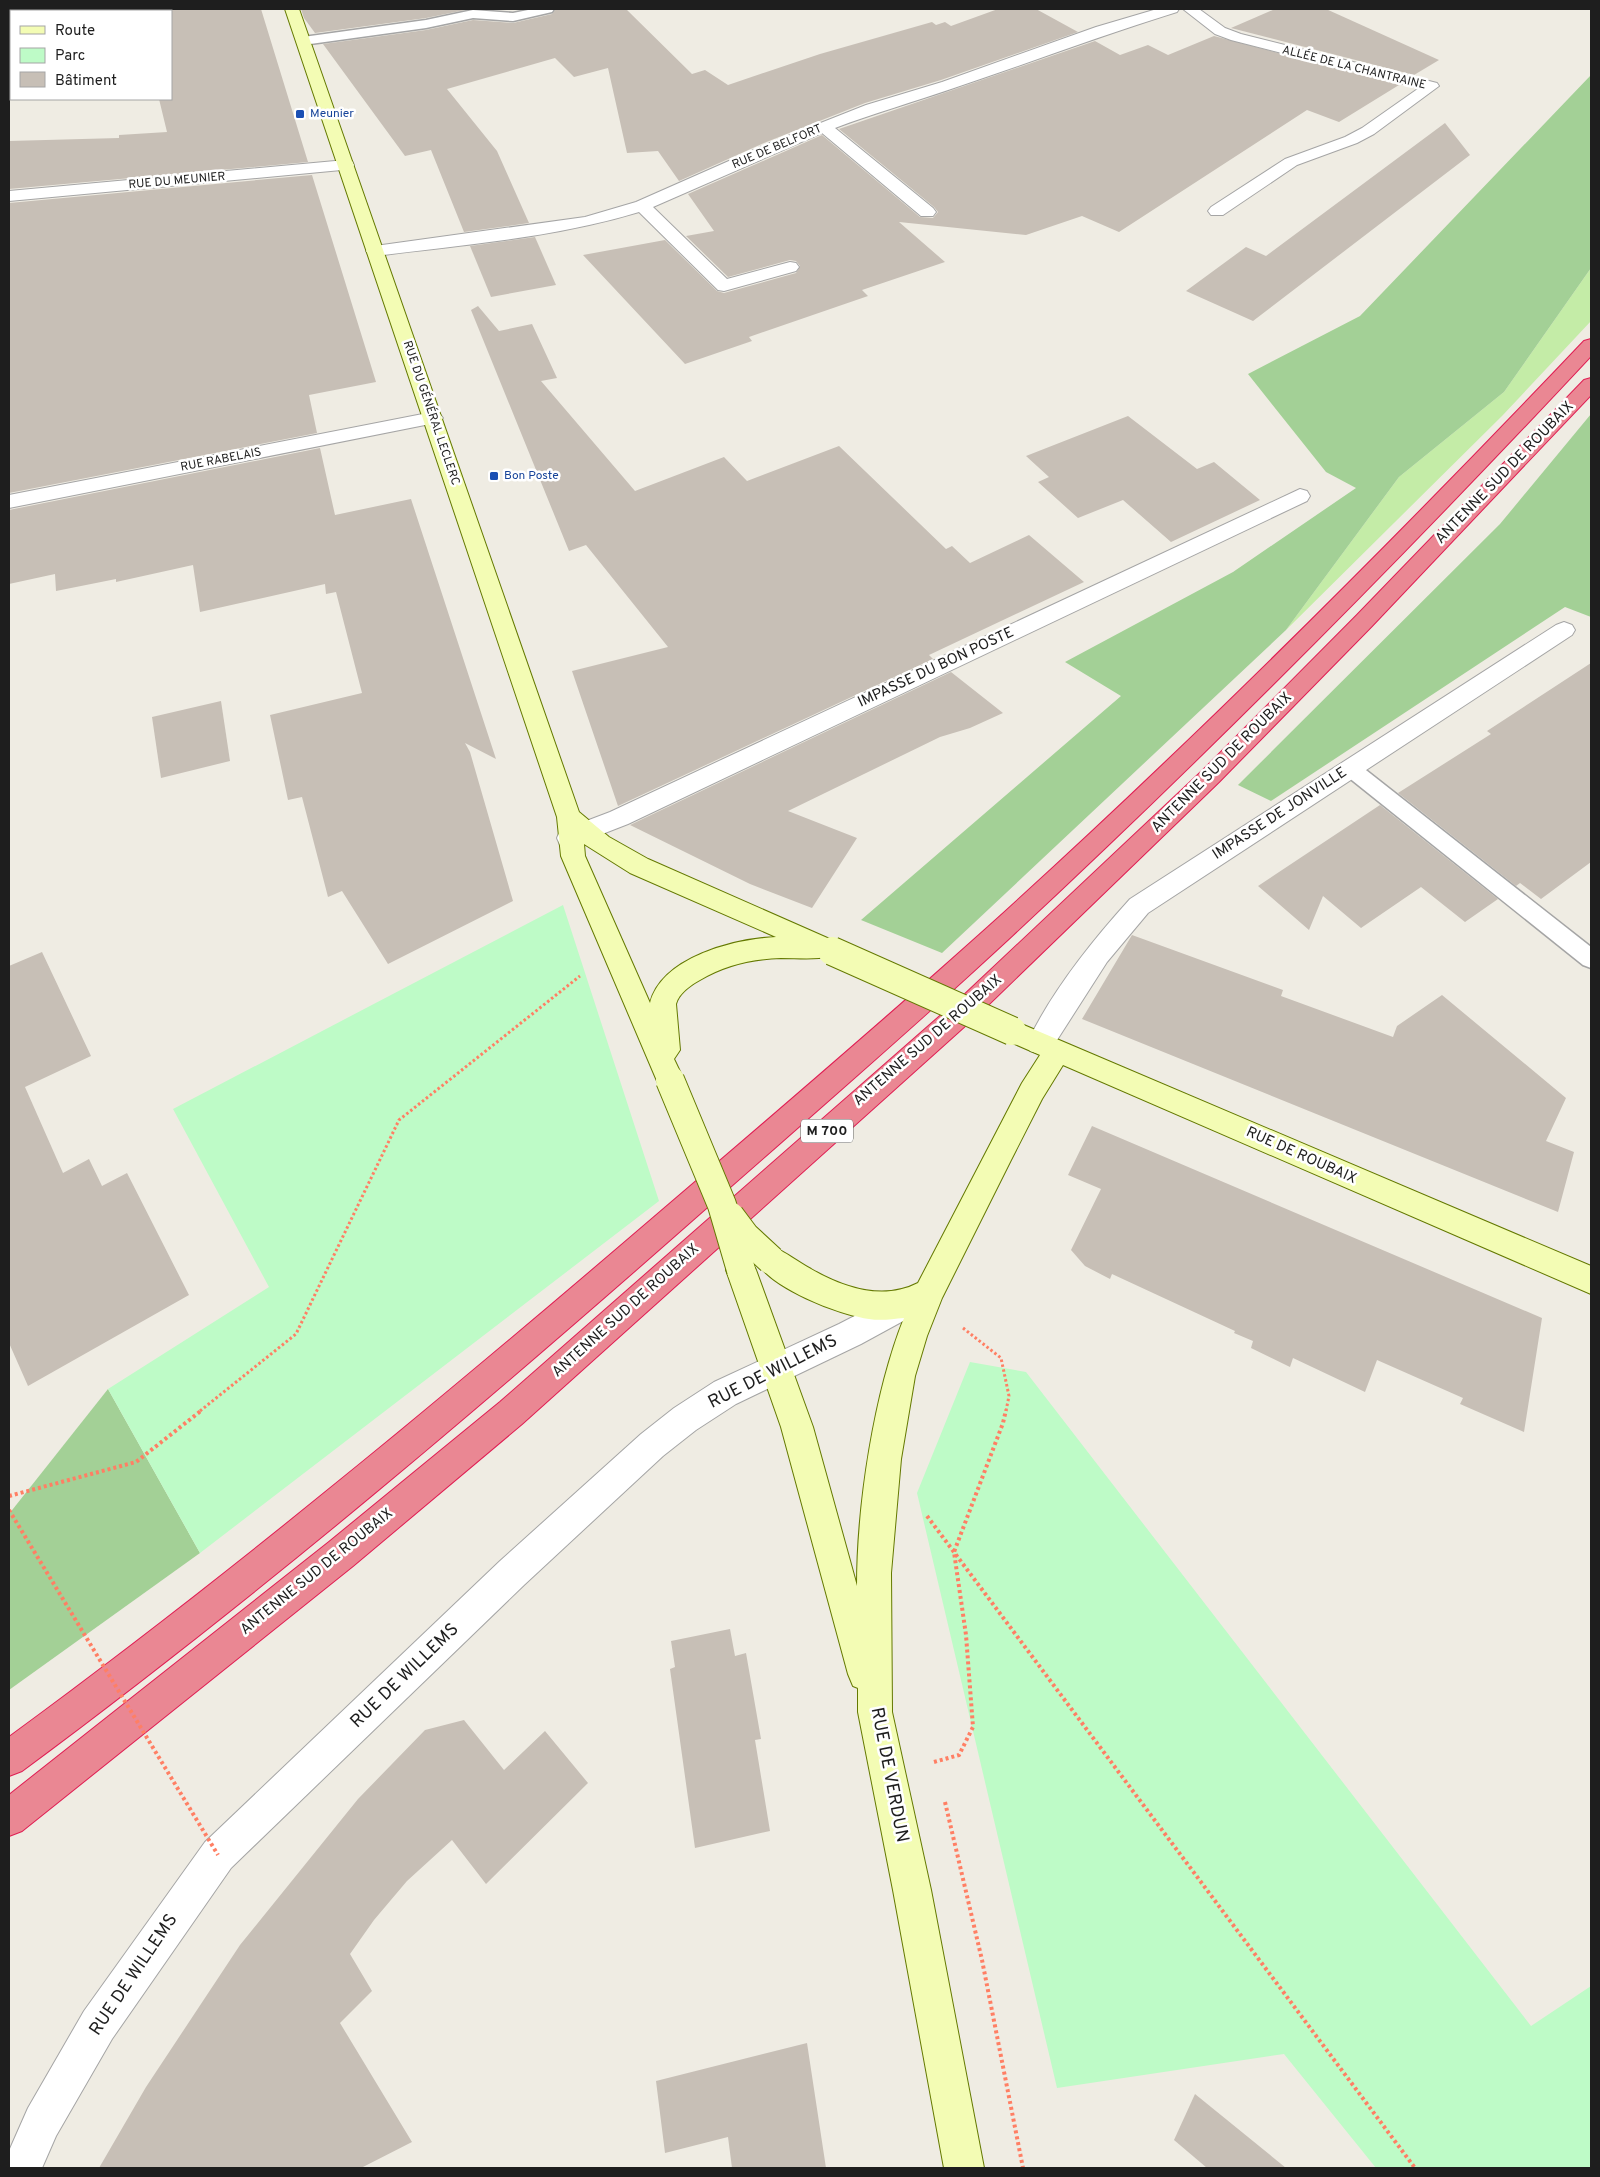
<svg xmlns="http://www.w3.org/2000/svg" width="1600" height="2177" font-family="Overpass,sans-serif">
  <rect width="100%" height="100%" fill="#efece3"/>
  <!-- grass -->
  <path fill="#c4eca7" d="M 1591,268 L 1591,321 L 1502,416 L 1286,630 L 1399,477 L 1504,392 Z"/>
  <!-- forest -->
  <g fill="#a3d096">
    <path d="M 1591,75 L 1591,268 L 1504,392 L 1399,477 L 1286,630 L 942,953 L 861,920 L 1121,696 L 1065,662 L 1233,572 L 1356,488 L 1326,472 L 1248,374 L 1360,316 Z"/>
    <path d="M 1591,414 L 1591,617 L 1565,607 L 1271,801 L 1238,785 L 1500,524 Z"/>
    <path d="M 108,1389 L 200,1553 L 9,1690 L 9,1514 Z"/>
  </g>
  <!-- park -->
  <g fill="#befbc7">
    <path d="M 563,905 L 659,1201 L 200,1553 L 108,1389 L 269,1287 L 173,1109 Z"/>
    <path d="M 970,1362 L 1026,1372 L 1531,2026 L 1591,1986 L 1591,2167 L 1376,2168 L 1284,2054 L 1057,2088 L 917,1493 Z"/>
  </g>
  <!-- building -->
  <g fill="#c7bfb6">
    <path d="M 171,9 L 261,9 L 308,162 L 9,189 L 9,141 L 119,138 L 119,135 L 167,132 L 159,99 L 171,99 Z"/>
    <path d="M 301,9 L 470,9 L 426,18 L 315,33 L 304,18 Z"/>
    <path d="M 556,9 L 626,9 L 692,74 L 705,70 L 728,85 L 820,54 L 932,22 L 936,25 L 945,22 L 951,26 L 998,9 L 1036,9 L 1078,32 L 941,80 L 865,103 L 764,143 L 679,181 L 658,151 L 627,153 L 608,68 L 574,77 L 555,58 L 447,89 L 497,151 L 529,223 L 464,232 L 431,150 L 405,156 L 323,44 L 426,30 L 473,20 L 513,23 L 552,14 Z"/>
    <path d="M 1275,9 L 1326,9 L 1439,60 L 1414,75 L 1231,28 Z"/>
    <path d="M 1214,36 L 1399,85 L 1339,122 L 1307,110 L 1119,232 L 1082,216 L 1026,235 L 899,222 L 945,262 L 862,290 L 868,296 L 749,337 L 752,341 L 685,364 L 583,255 L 665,240 L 717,291 L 724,293 L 796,273 L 800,266 L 796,261 L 790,260 L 728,277 L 686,236 L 714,231 L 688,194 L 822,135 L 920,217 L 933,218 L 938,212 L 934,207 L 839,129 L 1095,41 L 1120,55 L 1148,45 L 1168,55 Z"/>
    <path d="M 1445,123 L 1470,155 L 1253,321 L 1186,291 L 1246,247 L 1266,256 Z"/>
    <path d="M 312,175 L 376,382 L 309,395 L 317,433 L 9,493 L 9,203 Z"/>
    <path d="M 535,237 L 556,285 L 491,297 L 470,246 Z"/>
    <path d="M 478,306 L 499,331 L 532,324 L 557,378 L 541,381 L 635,491 L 724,457 L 747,481 L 839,446 L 946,549 L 952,546 L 970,563 L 1029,535 L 1084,582 L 929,655 L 933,659 L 618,806 L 572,671 L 668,647 L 586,545 L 569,551 L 471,310 Z"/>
    <path d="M 1128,416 L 1197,469 L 1214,462 L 1260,500 L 1171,542 L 1123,500 L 1078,518 L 1038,482 L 1049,477 L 1026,456 Z"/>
    <path d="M 320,448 L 335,515 L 411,499 L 496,759 L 465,743 L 470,752 L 513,901 L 388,964 L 342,891 L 328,897 L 302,797 L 288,800 L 270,715 L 362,693 L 336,592 L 326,594 L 325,584 L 200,612 L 193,565 L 116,582 L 116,579 L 56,591 L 55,574 L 9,584 L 9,510 Z"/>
    <path d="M 1591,663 L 1591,862 L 1541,899 L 1520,883 L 1516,886 L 1398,793 L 1491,734 L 1487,731 Z"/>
    <path d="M 951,672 L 1003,713 L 970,728 L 940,737 L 788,811 L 857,838 L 812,908 L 750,884 L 630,825 Z"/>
    <path d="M 221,701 L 230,761 L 161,778 L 152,717 Z"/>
    <path d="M 1380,805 L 1498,899 L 1465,922 L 1421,887 L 1361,928 L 1323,896 L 1309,930 L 1258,886 Z"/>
    <path d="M 1132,935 L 1283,990 L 1281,996 L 1393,1037 L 1397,1026 L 1442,995 L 1566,1098 L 1546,1141 L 1574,1152 L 1558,1212 L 1082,1019 Z"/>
    <path d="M 42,952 L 91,1056 L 25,1087 L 63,1173 L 89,1159 L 102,1186 L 127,1173 L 189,1295 L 28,1386 L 9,1343 L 9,966 Z"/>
    <path d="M 1092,1126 L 1542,1318 L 1524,1432 L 1460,1404 L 1463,1398 L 1377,1360 L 1365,1392 L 1293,1358 L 1290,1367 L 1251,1348 L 1253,1341 L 1234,1333 L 1235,1331 L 1112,1274 L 1110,1279 L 1085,1266 L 1071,1250 L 1101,1189 L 1068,1175 Z"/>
    <path d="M 730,1629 L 735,1656 L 746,1653 L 761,1739 L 755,1740 L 770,1831 L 695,1848 L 670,1669 L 675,1667 L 671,1641 Z"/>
    <path d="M 464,1720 L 504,1770 L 545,1731 L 588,1783 L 486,1884 L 452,1840 L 407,1881 L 374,1920 L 350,1954 L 372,1991 L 340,2023 L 412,2142 L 361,2168 L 99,2168 L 146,2087 L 240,1945 L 358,1799 L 425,1730 Z"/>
    <path d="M 807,2043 L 826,2168 L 732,2168 L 728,2137 L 665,2153 L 656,2081 Z"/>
    <path d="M 1195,2094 L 1286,2168 L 1207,2168 L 1174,2140 Z"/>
  </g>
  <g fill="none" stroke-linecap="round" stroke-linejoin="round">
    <defs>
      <g id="lane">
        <path d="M 533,9 L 554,9 L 552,12 L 513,21 L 473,18 L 426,28 L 303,45 L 297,41 L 303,37 L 426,20 L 473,10 L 513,13 Z"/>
        <path d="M 1350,761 L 1357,763 L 1591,947 L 1591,968 L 1583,965 L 1343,773 L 1340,768 L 1343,763 Z"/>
      </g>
      <g id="street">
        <path d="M 1157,9 L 1179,9 L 1177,12 C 1102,35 1029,63 954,88 C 914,102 874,113 835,128 L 933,208 L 936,212 L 933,216 L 921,216 L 822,133 L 653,207 L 727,279 L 790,262 L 796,263 L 799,267 L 796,271 L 724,291 L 718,290 L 639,212 C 553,238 463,245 375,256 L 369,255 L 366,251 L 369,247 L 375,246 L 585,217 L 636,202 L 765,145 L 866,105 L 942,82 L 1096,27 Z"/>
        <path d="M 1183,9 L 1199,9 L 1225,28 L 1241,34 L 1437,83 L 1439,86 L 1374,134 L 1357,143 L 1297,165 L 1223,215 L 1211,215 L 1208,211 L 1211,207 L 1285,159 L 1345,137 L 1362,128 L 1419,88 L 1231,40 L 1215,34 Z"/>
        <path d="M 346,160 L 352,161 L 354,165 L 352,169 L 9,201 L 9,191 Z"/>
        <path d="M 433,412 L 440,414 L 443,418 L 440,422 L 9,508 L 9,495 Z"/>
        <path d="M 1300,489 L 1307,491 L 1310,496 L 1307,501 L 628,824 L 569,847 L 560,845 L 557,838 L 560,831 L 610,812 Z"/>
        <path d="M 1564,622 L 1572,625 L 1575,630 L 1572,635 L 1148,913 L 1107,962 L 1050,1051 L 1040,1054 L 1030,1051 L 1027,1043 C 1052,991 1091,942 1130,899 L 1556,625 Z"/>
        <path d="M 905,1290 L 916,1294 L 920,1304 L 916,1314 L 861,1344 L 736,1404 L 696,1430 L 663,1456 L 524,1585 L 231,1868 L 112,2039 L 56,2136 L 42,2168 L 9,2168 L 9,2151 L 28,2108 L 84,2011 L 205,1842 L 500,1561 L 641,1434 L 674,1408 L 714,1382 L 839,1324 Z"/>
      </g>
      <g id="secondary">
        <path d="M 285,9 L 299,9 L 579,812 L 609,837 L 648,859 L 841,944 L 845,951 L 841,958 C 830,962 828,957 819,958 C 807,959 794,958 781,958 C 752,959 725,965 700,980 C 691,985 679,993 676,1004 L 680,1050 L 674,1059 L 684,1080 L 680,1088 L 670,1092 L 660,1088 L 561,856 L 557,817 ZM 584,844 L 630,873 L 776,937 C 734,939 662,957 650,1003 L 585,856 Z"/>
        <path d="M 1012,1020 L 1591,1266 L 1591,1294 L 1063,1065 L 1042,1099 L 1011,1160 L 942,1298 L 927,1336 L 915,1376 L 901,1459 L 891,1573 L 892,1712 L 931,1890 L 984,2168 L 944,2168 L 893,1890 L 858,1712 L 858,1688 L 853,1686 L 848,1674 L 781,1427 L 726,1270 L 731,1260 L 741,1256 L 751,1260 L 756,1270 L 813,1427 L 857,1586 C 857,1505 874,1393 904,1318 C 892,1319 881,1321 869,1319 C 840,1315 769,1288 756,1260 L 761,1250 L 771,1246 C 786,1252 798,1262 811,1269 C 844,1288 883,1301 918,1283 L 1022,1083 L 1040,1055 L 1003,1039 L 999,1031 L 1003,1023 Z"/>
      </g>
      <g id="highway">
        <path d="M 1591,339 L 1591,356 C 1405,555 1213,749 1013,935 C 914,1027 812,1115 711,1204 C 488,1401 261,1594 22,1771 L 9,1776 L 9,1737 C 234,1572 448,1394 660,1212 C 770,1118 880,1024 988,927 C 1195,740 1392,543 1584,341 Z"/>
        <path d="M 1591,378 L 1591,395 L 1372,626 L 1219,782 L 983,1010 L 522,1424 L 353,1566 L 22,1831 L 9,1836 L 9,1795 L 329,1542 L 500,1402 L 965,994 L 1203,770 L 1357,615 L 1584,380 Z"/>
      </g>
    </defs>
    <!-- lane casing -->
    <use href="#lane" stroke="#a5a5a5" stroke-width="3"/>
    <!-- street casing -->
    <use href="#street" stroke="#a5a5a5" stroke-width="2"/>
    <!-- secondary casing -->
    <use href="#secondary" stroke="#647900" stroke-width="2"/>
    <!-- highway casing -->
    <use href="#highway" stroke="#e01d53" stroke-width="2"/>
    <!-- path-far1 -->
    <g stroke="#ff7f64" stroke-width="3" stroke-dasharray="2.5 2.5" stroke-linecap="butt">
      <path d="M 963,1328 L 1001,1358 L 1009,1396 L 1006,1411"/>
      <path d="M 200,1411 L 296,1334 L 399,1120 L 580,976"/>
    </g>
    <!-- path -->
    <g stroke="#ff7f64" stroke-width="4" stroke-dasharray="3 3" stroke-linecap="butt">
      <path d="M 9,1496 L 136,1462 L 202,1410"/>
      <path d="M 927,1516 L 1415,2168"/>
      <path d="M 934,1762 L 959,1755 L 973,1727 L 966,1635 L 954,1552 L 1003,1423 L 1006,1410"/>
      <path d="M 945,1802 L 982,1960 L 1023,2168"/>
    </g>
    <!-- lane -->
    <use href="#lane" fill="#fff" fill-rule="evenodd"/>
    <!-- street -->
    <use href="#street" fill="#fff" fill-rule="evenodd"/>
    <!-- secondary -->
    <use href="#secondary" fill="#f3fcb4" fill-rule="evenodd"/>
    <!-- highway -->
    <use href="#highway" fill="#ea8793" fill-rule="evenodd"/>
    <defs>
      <g id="secondary-bridge">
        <path d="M 832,951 L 1012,1031"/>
        <path d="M 670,1080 L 722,1205 L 741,1270"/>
        <path d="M 730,1216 L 745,1236 L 771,1260"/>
      </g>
    </defs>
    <!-- secondary-bridge casing -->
    <use href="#secondary-bridge" stroke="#647900" stroke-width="30" stroke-linecap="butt"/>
    <!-- path-bridge -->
    <path stroke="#ff7f64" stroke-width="4" stroke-dasharray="3 3" stroke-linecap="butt" d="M 9,1510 L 218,1855"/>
    <!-- secondary-bridge -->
    <use href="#secondary-bridge" stroke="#f3fcb4" stroke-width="28"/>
  </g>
  <!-- markers -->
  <g fill="#1a4fb4" stroke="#fff" stroke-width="2">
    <rect x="295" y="109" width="10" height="10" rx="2.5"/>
    <rect x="489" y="471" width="10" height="10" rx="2.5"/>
  </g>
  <g text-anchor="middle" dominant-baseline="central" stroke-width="5" stroke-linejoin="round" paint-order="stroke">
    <!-- far-street labels -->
    <g font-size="12" fill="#1e1e1e" stroke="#fff">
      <text transform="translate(1354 68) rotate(14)">ALLÉE DE LA CHANTRAINE</text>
      <text transform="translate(777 147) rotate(-23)">RUE DE BELFORT</text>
      <text transform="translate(177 181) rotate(-5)">RUE DU MEUNIER</text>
      <text transform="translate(431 413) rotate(71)">RUE DU GÉNÉRAL LECLERC</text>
      <text transform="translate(221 460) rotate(-11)">RUE RABELAIS</text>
    </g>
    <!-- far-transit labels -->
    <g font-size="12" fill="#164399" stroke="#fff" text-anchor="start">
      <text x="310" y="114">Meunier</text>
      <text x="504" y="476">Bon Poste</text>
    </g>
    <!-- shield labels -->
    <rect fill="#fff" stroke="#626262" stroke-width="1" x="801" y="1119.5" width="52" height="23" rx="4"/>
    <g font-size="14" font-weight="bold" fill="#1e1e1e">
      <text x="827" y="1131">M 700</text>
    </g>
    <!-- street labels -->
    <g font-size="15" fill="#1e1e1e" stroke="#fff">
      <text transform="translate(1505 473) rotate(-46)">ANTENNE SUD DE ROUBAIX</text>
      <text transform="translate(936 668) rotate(-25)">IMPASSE DU BON POSTE</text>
      <text transform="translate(1222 763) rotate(-45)">ANTENNE SUD DE ROUBAIX</text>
      <text transform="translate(1280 814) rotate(-33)">IMPASSE DE JONVILLE</text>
      <text transform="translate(928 1041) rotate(-41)">ANTENNE SUD DE ROUBAIX</text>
      <text transform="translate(1301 1156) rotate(24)">RUE DE ROUBAIX</text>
      <text transform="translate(626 1311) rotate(-42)">ANTENNE SUD DE ROUBAIX</text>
      <text transform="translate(317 1572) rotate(-39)">ANTENNE SUD DE ROUBAIX</text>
    </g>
    <!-- near-street labels -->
    <g font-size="18" fill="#1e1e1e" stroke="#fff">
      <text transform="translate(773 1372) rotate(-27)">RUE DE WILLEMS</text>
      <text transform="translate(405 1676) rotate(-44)">RUE DE WILLEMS</text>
      <text transform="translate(889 1775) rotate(79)">RUE DE VERDUN</text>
      <text transform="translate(134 1975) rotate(-56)">RUE DE WILLEMS</text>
    </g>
  </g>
  <!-- border -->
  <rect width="1600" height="2177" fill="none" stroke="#1e1e1e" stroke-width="20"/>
  <!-- legend -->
  <rect x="10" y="10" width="162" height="90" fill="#ffffff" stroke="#a5a5a5"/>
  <rect x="20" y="26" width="25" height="8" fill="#f3fcb4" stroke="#a5a5a5"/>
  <text x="55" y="35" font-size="15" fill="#1e1e1e">Route</text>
  <rect x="20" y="48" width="25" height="15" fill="#befbc7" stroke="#a5a5a5"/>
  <text x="55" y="60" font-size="15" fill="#1e1e1e">Parc</text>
  <rect x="20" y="72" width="25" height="15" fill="#c7bfb6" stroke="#a5a5a5"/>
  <text x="55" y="85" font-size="15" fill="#1e1e1e">Bâtiment</text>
</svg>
